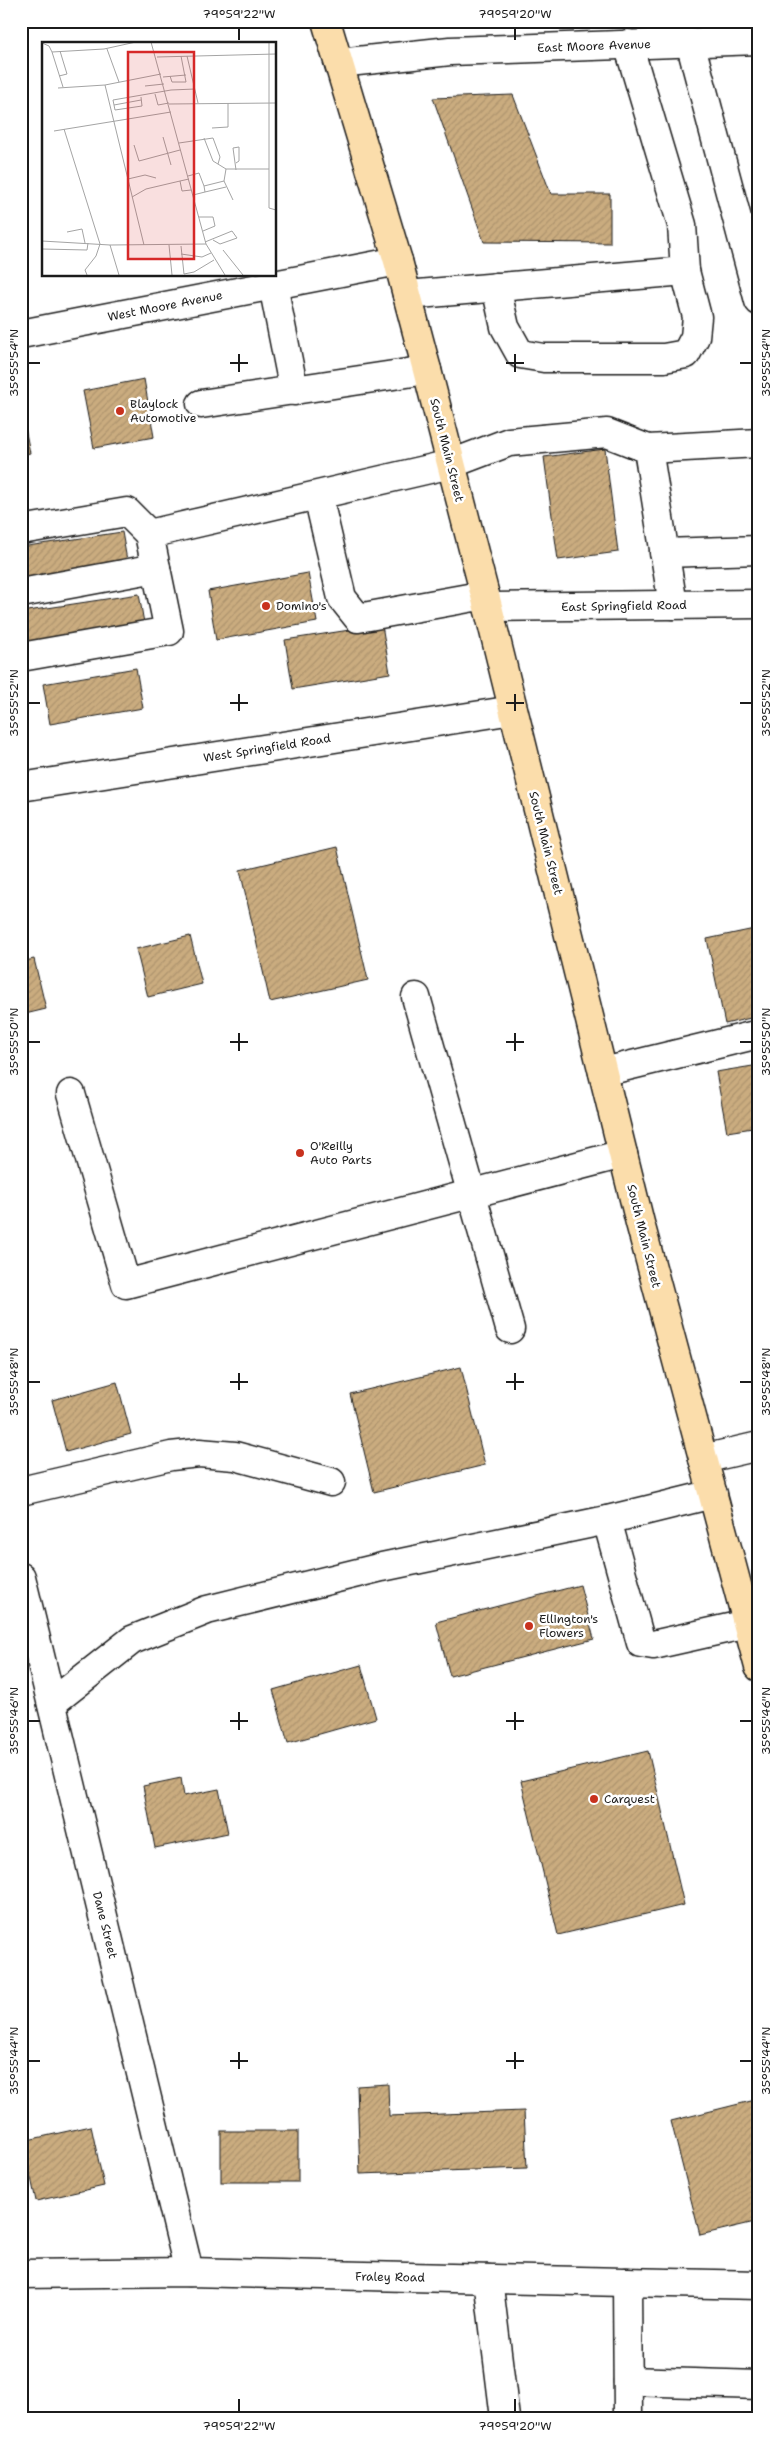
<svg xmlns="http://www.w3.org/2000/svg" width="780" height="2439" font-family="'Shantell Sans',sans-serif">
  <defs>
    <pattern id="building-hatch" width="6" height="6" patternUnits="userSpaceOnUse" patternTransform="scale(1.25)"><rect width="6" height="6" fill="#caac7f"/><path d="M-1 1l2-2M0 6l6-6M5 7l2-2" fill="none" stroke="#ad936d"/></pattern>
  </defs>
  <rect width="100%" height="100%" fill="#fff"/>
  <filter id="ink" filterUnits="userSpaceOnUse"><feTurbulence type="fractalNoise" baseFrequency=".02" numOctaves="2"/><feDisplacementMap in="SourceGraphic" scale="10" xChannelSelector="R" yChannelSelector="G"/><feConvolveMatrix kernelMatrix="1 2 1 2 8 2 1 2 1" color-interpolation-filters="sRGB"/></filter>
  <g filter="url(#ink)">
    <!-- building -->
    <g fill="url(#building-hatch)" stroke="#1c1c1c">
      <path d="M 513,95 L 551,194 L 610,194 L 610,243 L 484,242 L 433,98 Z"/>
      <path d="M 144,379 L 154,437 L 94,448 L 83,391 Z"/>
      <path d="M 21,407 L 30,453 L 21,455 Z"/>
      <path d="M 605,449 L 618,552 L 558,560 L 544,457 Z"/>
      <path d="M 122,532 L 128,566 L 21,582 L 21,547 Z"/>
      <path d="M 308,573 L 317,622 L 216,640 L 208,591 Z"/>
      <path d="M 139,594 L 145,629 L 21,648 L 21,612 Z"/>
      <path d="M 382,625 L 390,673 L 293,689 L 285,640 Z"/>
      <path d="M 136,668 L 143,708 L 50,724 L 43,684 Z"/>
      <path d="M 337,847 L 368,980 L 270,1002 L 240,870 Z"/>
      <path d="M 759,928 L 759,1016 L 725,1024 L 707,939 Z"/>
      <path d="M 190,936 L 202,984 L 148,997 L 136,949 Z"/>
      <path d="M 34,959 L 46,1009 L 21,1015 L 21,962 Z"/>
      <path d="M 759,1065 L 759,1127 L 727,1132 L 716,1072 Z"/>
      <path d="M 461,1367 L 485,1465 L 374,1492 L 350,1394 Z"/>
      <path d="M 117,1382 L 131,1434 L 66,1452 L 52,1400 Z"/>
      <path d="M 580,1585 L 594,1639 L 450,1676 L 436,1622 Z"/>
      <path d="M 361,1665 L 376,1718 L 288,1743 L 273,1690 Z"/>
      <path d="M 648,1751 L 684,1905 L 558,1935 L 521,1781 Z"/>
      <path d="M 181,1778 L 184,1796 L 219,1789 L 228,1833 L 155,1848 L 143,1786 Z"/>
      <path d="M 388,2084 L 389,2116 L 524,2111 L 527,2168 L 360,2174 L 357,2086 Z"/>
      <path d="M 759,2099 L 759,2221 L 700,2235 L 671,2121 Z"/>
      <path d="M 91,2126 L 104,2186 L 36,2201 L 23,2141 Z"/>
      <rect x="221" y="2131" width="77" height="51"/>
    </g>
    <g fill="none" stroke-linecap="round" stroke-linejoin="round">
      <defs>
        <g id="minor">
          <path d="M 690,42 L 759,301"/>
          <path d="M 339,63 L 450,51 L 759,40"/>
          <path d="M 273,285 L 294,391"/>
          <path d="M 496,287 L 505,327 L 520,354 L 544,358 L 664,358 L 686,354 L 695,337 L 697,317 L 685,271 L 682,225 L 628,44"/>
          <path d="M 407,295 L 685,271"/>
          <path d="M 21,334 L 398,261"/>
          <path d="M 201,404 L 427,370"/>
          <path d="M 648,449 L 673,605"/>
          <path d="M 318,496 L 342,598 L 358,618 L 485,595"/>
          <path d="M 21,530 L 127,512 L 149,534 L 169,631 L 21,657"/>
          <path d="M 149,534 L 451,464 L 509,442 L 607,433 L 648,449 L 759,443"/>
          <path d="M 664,553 L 759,550"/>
          <path d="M 21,593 L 156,568"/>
          <path d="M 488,607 L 759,604"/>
          <path d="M 21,787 L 513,710"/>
          <path d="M 416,997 L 510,1329"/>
          <path d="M 603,1072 L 759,1034"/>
          <path d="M 71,1094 L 126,1284 L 623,1154"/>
          <path d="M 703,1459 L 759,1446"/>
          <path d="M 21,1491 L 171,1456 L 199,1453 L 235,1456 L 331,1482"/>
          <path d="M 713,1494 L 607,1520 L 641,1643 L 653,1645 L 747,1624"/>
          <path d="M 21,1577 L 189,2272"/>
          <path d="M 52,1703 L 132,1640 L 207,1610 L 382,1567 L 607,1520"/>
          <path d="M 21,2274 L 189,2272 L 759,2285"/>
          <path d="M 488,2279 L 505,2418"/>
          <path d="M 627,2282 L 628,2418"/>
          <path d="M 628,2381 L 759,2385"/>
        </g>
        <path id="major" d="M 326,21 L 398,261 L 427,370 L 488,607 L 640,1223 L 759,1667"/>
      </defs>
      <!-- minor casing -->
      <use href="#minor" stroke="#1c1c1c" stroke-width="31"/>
      <!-- major casing -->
      <use href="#major" stroke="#1c1c1c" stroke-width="31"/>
      <!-- minor -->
      <use href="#minor" stroke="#fff" stroke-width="28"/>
      <!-- major -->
      <use href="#major" stroke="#fbddab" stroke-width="28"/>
    </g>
  </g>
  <!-- ticks -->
  <path fill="none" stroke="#1c1c1c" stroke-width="2" d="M 239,28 L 239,40M 515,28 L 515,40M 239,354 L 239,372M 515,354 L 515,372M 28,363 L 40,363M 230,363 L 248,363M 506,363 L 524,363M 740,363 L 752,363M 239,694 L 239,711M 515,694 L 515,711M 28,703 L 40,703M 230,703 L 248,703M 506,703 L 524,703M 740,703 L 752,703M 239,1033 L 239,1051M 515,1033 L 515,1051M 28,1042 L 40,1042M 230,1042 L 248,1042M 506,1042 L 524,1042M 740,1042 L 752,1042M 239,1373 L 239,1390M 515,1373 L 515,1390M 28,1382 L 40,1382M 230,1382 L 248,1382M 506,1382 L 524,1382M 740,1382 L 752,1382M 239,1712 L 239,1730M 515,1712 L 515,1730M 28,1721 L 40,1721M 230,1721 L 248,1721M 506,1721 L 524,1721M 740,1721 L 752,1721M 239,2052 L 239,2069M 515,2052 L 515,2069M 28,2061 L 40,2061M 230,2061 L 248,2061M 506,2061 L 524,2061M 740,2061 L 752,2061M 239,2399 L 239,2412M 515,2399 L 515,2412"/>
  <!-- markers -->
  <g fill="#c8321e" stroke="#fff" stroke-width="2">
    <circle cx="120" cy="411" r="5"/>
    <circle cx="266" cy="606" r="5"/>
    <circle cx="300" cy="1153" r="5"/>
    <circle cx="529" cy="1626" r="5"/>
    <circle cx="594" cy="1799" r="5"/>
  </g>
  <g text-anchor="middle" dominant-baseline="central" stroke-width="5" stroke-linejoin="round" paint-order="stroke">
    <!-- street labels -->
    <g font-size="12" fill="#1c1c1c" stroke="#fff">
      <text transform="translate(594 46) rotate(-2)">East Moore Avenue</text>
      <text transform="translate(165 306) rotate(-11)">West Moore Avenue</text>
      <text transform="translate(447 450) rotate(76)">South Main Street</text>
      <text transform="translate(624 606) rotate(-1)">East Springfield Road</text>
      <text transform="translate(267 748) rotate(-9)">West Springfield Road</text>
      <text transform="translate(546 843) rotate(76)">South Main Street</text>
      <text transform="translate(644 1236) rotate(76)">South Main Street</text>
      <text transform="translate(105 1925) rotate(76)">Dane Street</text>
      <text transform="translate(390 2277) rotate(1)">Fraley Road</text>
    </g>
    <!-- poi labels -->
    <g font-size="12" fill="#1c1c1c" stroke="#fff" text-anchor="start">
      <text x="130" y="404">Blaylock<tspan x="130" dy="14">Automotive</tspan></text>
      <text x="276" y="606">Domino's</text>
      <text x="310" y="1146">O'Reilly<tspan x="310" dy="14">Auto Parts</tspan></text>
      <text x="539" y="1619">Ellington's<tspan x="539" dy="14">Flowers</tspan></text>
      <text x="604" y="1799">Carquest</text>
    </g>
  </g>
  <!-- overview -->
  <g transform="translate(42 42)">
    <rect width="234" height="234" fill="#fff"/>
    <path fill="none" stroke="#a4a4a4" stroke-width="1" d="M 109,0 L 164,202 L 183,233M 227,0 L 227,166 L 234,168M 0,1 L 7,4 L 10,10 L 62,7 L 94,0M 65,7 L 77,40M 10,10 L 21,45M 145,14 L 156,61M 115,15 L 234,12M 17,34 L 25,32 L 18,9M 128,34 L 130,40 L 144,40 L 139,14M 121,35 L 144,33M 63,43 L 102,203M 103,44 L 122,42M 16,46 L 63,43 L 119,32M 113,52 L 116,63 L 127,61M 99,55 L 100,64 L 73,68 L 71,58 L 129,48 L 153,47M 127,62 L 234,61M 72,63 L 99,58M 170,86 L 186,85 L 186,61M 22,87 L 58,202 L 54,214 L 43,228 L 45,233M 12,89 L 129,70M 121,95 L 129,123M 162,96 L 171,119 L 184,127 L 227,127M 137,101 L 171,96 L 178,115 L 176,122M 92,103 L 97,119 L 138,108M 194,128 L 191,106 L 197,105 L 197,119 L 194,121M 146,134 L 157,131 L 162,144M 86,137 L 103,133 L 114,136M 147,137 L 138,139 L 140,149 L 149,148M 182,139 L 191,158M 163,150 L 184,145M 151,153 L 163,150 L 162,144 L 182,139 L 184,127M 90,155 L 104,147 L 138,139M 157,175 L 171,175 L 173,184 L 161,189M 25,190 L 40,187 L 43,201M 0,199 L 68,203 L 164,202M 163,200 L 190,189 L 195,196 L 178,202 L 171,198M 68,203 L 77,233M 127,203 L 130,233M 139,204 L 142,232 L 152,230 L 172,218M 0,207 L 45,208 L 46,201M 181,208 L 201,233M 139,212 L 160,215 L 169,211"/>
    <path fill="#d62828" fill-opacity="0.15" stroke="#d62828" stroke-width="2.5" d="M 86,10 L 152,10 L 152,217 L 86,217 Z"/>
    <rect width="234" height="234" fill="none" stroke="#1c1c1c" stroke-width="2.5"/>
  </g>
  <!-- margin -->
  <rect width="780" height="2439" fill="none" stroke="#fff" stroke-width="55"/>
  <rect x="28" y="28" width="724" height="2384" fill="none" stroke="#1c1c1c" stroke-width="2"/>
  <g font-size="12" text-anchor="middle" fill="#1c1c1c">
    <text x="239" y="18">79°59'22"W</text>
    <text x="515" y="18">79°59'20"W</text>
    <text transform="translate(14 363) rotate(-90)" y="4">35°55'54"N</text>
    <text transform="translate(766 363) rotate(-90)" y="4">35°55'54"N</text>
    <text transform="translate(14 703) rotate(-90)" y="4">35°55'52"N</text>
    <text transform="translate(766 703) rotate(-90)" y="4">35°55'52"N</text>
    <text transform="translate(14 1042) rotate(-90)" y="4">35°55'50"N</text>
    <text transform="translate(766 1042) rotate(-90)" y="4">35°55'50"N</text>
    <text transform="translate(14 1382) rotate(-90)" y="4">35°55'48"N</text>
    <text transform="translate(766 1382) rotate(-90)" y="4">35°55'48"N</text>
    <text transform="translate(14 1721) rotate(-90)" y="4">35°55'46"N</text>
    <text transform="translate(766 1721) rotate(-90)" y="4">35°55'46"N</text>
    <text transform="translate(14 2061) rotate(-90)" y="4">35°55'44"N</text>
    <text transform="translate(766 2061) rotate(-90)" y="4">35°55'44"N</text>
    <text x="239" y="2430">79°59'22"W</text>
    <text x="515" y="2430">79°59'20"W</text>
  </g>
</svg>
